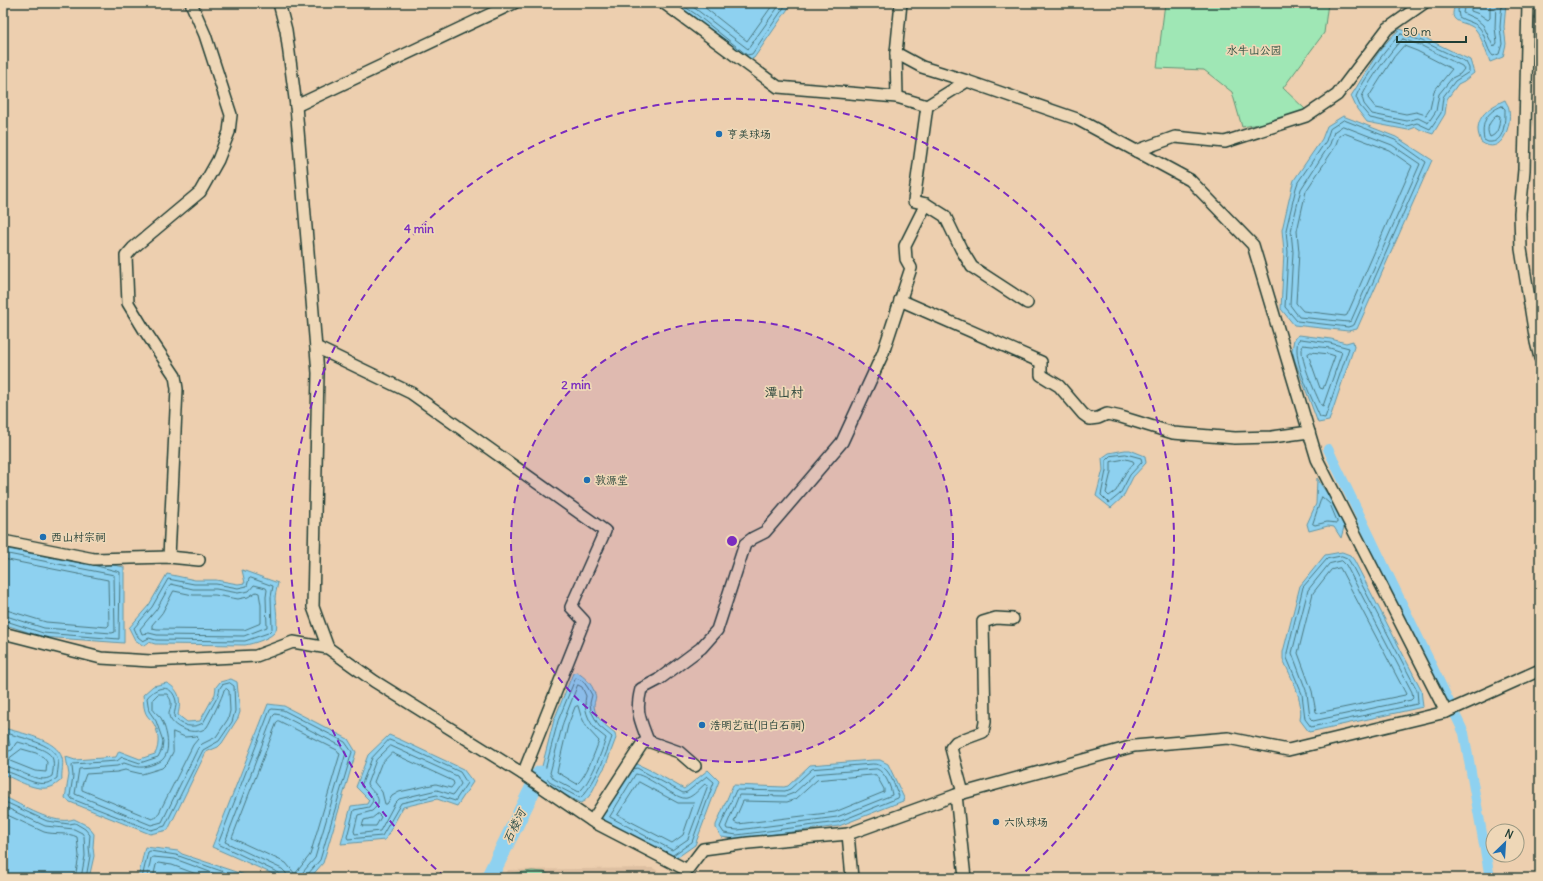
<svg xmlns="http://www.w3.org/2000/svg" width="1543" height="881" font-family="Delius,'LXGW WenKai TC',sans-serif">
  <rect width="100%" height="100%" fill="#edcfaf"/>
  <filter id="ink" filterUnits="userSpaceOnUse"><feTurbulence type="fractalNoise" baseFrequency=".025" numOctaves="2"/><feDisplacementMap in="SourceGraphic" scale="8" xChannelSelector="R" yChannelSelector="G"/><feConvolveMatrix kernelMatrix="1 2 1 2 8 2 1 2 1" color-interpolation-filters="sRGB"/></filter>
  <g filter="url(#ink)">
    <!-- built -->
    <path fill="#ddbfa1" d="M 653,868 L 668,878 L 504,878 L 508,870 Z"/>
    <!-- green -->
    <g fill="#9fe7b5" stroke="#5f9274">
      <path d="M 1165,3 L 1328,3 L 1324,33 L 1283,88 L 1306,110 L 1271,122 L 1242,127 L 1232,92 L 1204,70 L 1157,68 Z"/>
      <path d="M 532,871 L 544,872 L 556,878 L 509,878 L 511,874 Z"/>
    </g>
    <!-- water -->
    <g fill="#8ed1f0" stroke="#6296a5">
      <path d="M 672,3 L 792,3 L 754,58 L 746,60 L 695,19 Z"/>
      <path d="M 1456,3 L 1506,3 L 1504,27 L 1506,44 L 1503,57 L 1490,62 C 1487,54 1481,36 1476,30 C 1467,19 1445,27 1456,3 Z"/>
      <path d="M 1400,29 L 1423,37 L 1470,60 L 1474,73 L 1464,81 L 1458,84 L 1447,99 L 1445,114 L 1433,134 L 1421,130 L 1416,127 L 1408,130 L 1367,122 L 1357,109 L 1351,96 C 1366,73 1379,46 1400,29 Z"/>
      <path d="M 1505,100 C 1506,103 1509,106 1509,109 C 1512,125 1502,157 1481,142 C 1480,138 1478,134 1478,130 C 1478,114 1492,106 1505,100 Z"/>
      <path d="M 1343,116 L 1396,137 L 1432,160 L 1357,329 L 1348,331 L 1294,325 L 1281,309 L 1284,251 L 1282,230 L 1292,187 L 1294,180 L 1322,139 L 1327,126 Z"/>
      <path d="M 1299,335 L 1331,339 L 1346,343 L 1353,341 L 1354,347 L 1329,421 L 1318,423 L 1295,361 L 1292,350 L 1294,339 Z"/>
      <path d="M 1125,450 L 1130,450 L 1145,456 L 1146,463 L 1133,477 L 1123,497 L 1111,508 L 1096,496 L 1103,470 L 1102,458 L 1109,453 Z"/>
      <path d="M 1317,478 C 1325,492 1341,510 1344,525 C 1344,529 1342,534 1341,538 L 1334,527 L 1328,526 L 1309,531 L 1307,524 L 1316,504 Z"/>
      <path d="M 3,544 L 124,567 L 124,643 L 43,637 L 3,624 Z"/>
      <path d="M 1342,552 L 1350,555 L 1354,560 L 1421,689 L 1423,707 L 1309,732 L 1300,720 C 1304,699 1291,678 1283,659 L 1283,652 L 1300,586 L 1325,555 Z"/>
      <path d="M 242,570 L 278,583 C 277,588 275,594 275,599 C 276,607 278,623 276,630 C 273,638 252,644 245,645 L 155,644 L 149,642 L 144,646 L 135,640 L 129,628 L 149,605 L 167,574 L 195,580 L 216,580 L 238,584 L 245,583 Z"/>
      <path d="M 577,672 C 585,678 592,683 595,694 C 597,698 594,701 594,706 C 595,718 606,726 615,733 L 616,738 L 605,767 C 597,777 593,799 580,803 L 549,786 L 540,774 L 554,720 L 573,673 Z"/>
      <path d="M 231,679 L 237,682 L 240,712 L 238,718 L 222,743 L 218,747 L 206,752 L 168,830 L 150,834 L 70,802 L 65,798 L 69,775 L 66,757 L 75,760 L 116,757 L 119,751 L 140,759 L 155,754 C 160,745 159,730 152,721 C 149,718 146,715 145,711 C 143,706 144,700 143,695 L 153,686 L 167,683 C 181,691 181,701 178,715 L 187,722 L 200,721 L 215,694 L 216,687 L 220,682 Z"/>
      <path d="M 268,704 L 284,706 L 348,739 L 356,752 L 323,863 L 310,878 L 282,878 L 212,847 Z"/>
      <path d="M 4,728 C 20,733 57,739 62,758 C 64,765 61,772 62,780 C 58,782 55,786 51,787 C 36,792 17,780 3,774 L 3,745 L 7,743 L 3,735 Z"/>
      <path d="M 389,735 L 401,740 L 463,769 L 473,782 L 457,806 L 437,799 L 403,807 L 385,840 L 341,844 L 351,806 L 367,804 L 369,800 L 356,787 L 368,755 Z"/>
      <path d="M 873,760 L 880,760 L 888,764 L 904,798 L 903,801 L 839,826 L 737,839 L 721,837 L 716,828 L 716,825 L 733,785 L 784,787 L 788,786 L 810,765 Z"/>
      <path d="M 635,763 L 654,772 L 684,789 L 708,770 L 719,781 L 695,845 L 672,861 L 600,821 L 600,814 Z"/>
      <path d="M 3,796 C 22,805 54,826 74,819 L 88,826 L 94,834 L 93,847 L 94,856 L 89,878 L 3,878 Z"/>
      <path d="M 145,847 L 178,851 L 182,854 L 254,878 L 138,878 Z"/>
    </g>
    <g fill="none" stroke-linecap="round" stroke-linejoin="round">
      <!-- shore -->
      <g stroke="#4b787f" stroke-width="1">
        <path d="M 679,3 L 697,15 L 747,55 L 752,54 L 787,3"/>
        <path d="M 688,3 L 748,49 L 781,3"/>
        <path d="M 699,3 L 747,41 L 774,3"/>
        <path d="M 1460,3 L 1458,10 L 1459,17 C 1465,21 1474,22 1479,27 C 1486,35 1486,49 1493,56 L 1499,54 L 1502,44 L 1500,27 L 1502,3"/>
        <path d="M 1465,3 L 1463,13 L 1476,19 L 1483,25 L 1493,46 L 1494,47 L 1497,43 L 1495,28 L 1496,3"/>
        <path d="M 1471,3 L 1471,11 L 1479,14 L 1488,20 L 1490,18 L 1490,3"/>
        <path d="M 1401,34 L 1422,41 L 1466,62 L 1469,68 L 1469,72 L 1455,81 L 1443,97 L 1441,113 L 1430,129 L 1417,123 L 1407,126 L 1370,118 L 1360,106 L 1356,97 C 1360,84 1390,43 1401,34 Z"/>
        <path d="M 1403,39 L 1420,45 L 1462,66 L 1464,69 L 1460,74 L 1452,78 L 1439,94 L 1436,111 L 1428,123 L 1418,118 L 1407,121 L 1372,114 L 1364,104 L 1362,97 C 1365,87 1394,45 1403,39 Z"/>
        <path d="M 1404,46 L 1417,51 L 1452,69 L 1434,91 L 1430,109 L 1426,115 L 1416,112 L 1406,114 L 1376,108 L 1368,98 L 1394,57 Z"/>
        <path d="M 1502,106 L 1505,109 C 1505,121 1505,144 1488,142 L 1484,140 C 1481,123 1486,112 1502,106 Z"/>
        <path d="M 1497,115 L 1500,116 C 1499,125 1499,134 1490,137 C 1485,128 1490,121 1497,115 Z"/>
        <path d="M 1344,120 L 1395,140 L 1426,162 L 1354,325 L 1348,327 L 1297,321 L 1285,307 L 1288,252 L 1286,230 L 1296,188 L 1298,182 L 1326,141 L 1330,129 Z"/>
        <path d="M 1343,126 L 1392,145 L 1420,164 L 1351,321 L 1348,322 L 1299,317 L 1290,305 L 1293,252 L 1291,231 L 1301,189 L 1330,144 L 1334,132 Z"/>
        <path d="M 1344,133 L 1389,150 L 1412,166 L 1347,315 L 1345,316 L 1303,311 L 1296,303 L 1299,252 L 1297,231 L 1306,191 L 1335,147 L 1339,136 Z"/>
        <path d="M 1301,339 L 1330,343 L 1349,348 L 1325,418 L 1320,417 C 1312,398 1292,361 1298,341 Z"/>
        <path d="M 1303,345 L 1330,348 L 1342,352 L 1323,406 L 1321,405 C 1316,394 1297,354 1303,345 Z"/>
        <path d="M 1311,352 L 1329,354 L 1335,356 L 1323,389 L 1320,388 L 1308,354 Z"/>
        <path d="M 1126,454 L 1141,458 L 1142,462 L 1130,475 L 1120,494 L 1109,503 L 1101,495 L 1106,471 L 1106,460 L 1110,456 Z"/>
        <path d="M 1126,459 L 1133,461 L 1134,463 L 1126,472 L 1116,491 L 1109,496 L 1106,493 L 1111,472 L 1111,462 Z"/>
        <path d="M 1322,497 L 1330,504 L 1337,521 L 1337,523 L 1327,522 L 1315,525 L 1313,524 Z"/>
        <path d="M 3,548 L 85,564"/>
        <path d="M 3,553 L 114,575 L 115,632 L 112,633 L 44,628 L 3,615"/>
        <path d="M 1342,556 L 1347,558 L 1350,562 L 1417,690 L 1418,702 L 1417,704 L 1311,727 L 1305,719 L 1302,694 L 1287,658 L 1287,653 L 1303,587 L 1327,559 Z"/>
        <path d="M 3,559 L 108,580 L 109,625 L 107,627 L 46,622 L 3,609"/>
        <path d="M 1342,561 L 1346,565 L 1412,692 L 1413,698 L 1411,700 L 1313,721 L 1310,718 L 1307,693 L 1292,653 L 1308,590 L 1329,564 Z"/>
        <path d="M 1340,568 L 1406,694 L 1405,695 L 1318,713 L 1316,712 L 1312,691 L 1298,653 L 1313,593 L 1331,570 Z"/>
        <path d="M 251,578 L 273,586 L 271,597 L 272,629 L 268,633 L 245,641 L 156,640 L 149,638 L 143,641 L 138,637 L 134,628 L 152,607 L 168,579 L 194,584 L 216,584 L 238,588 L 247,586 L 249,579 Z"/>
        <path d="M 171,584 L 193,589 L 216,589 L 238,593 L 249,591 L 254,585 L 266,588 L 267,590 L 266,597 L 267,627 L 244,636 L 157,635 L 149,633 L 142,634 L 140,629 L 156,610 Z"/>
        <path d="M 174,591 L 193,595 L 215,595 L 238,599 L 248,597 L 256,592 L 259,593 L 261,605 L 261,623 L 244,630 L 157,629 L 152,628 L 152,625 L 162,613 Z"/>
        <path d="M 3,620 L 43,633 L 119,639 L 120,572 L 93,565"/>
        <path d="M 576,678 L 583,681 L 588,688 L 592,695 L 590,703 L 591,711 L 599,726 L 612,737 C 606,755 594,786 580,798 L 551,783 L 544,774 L 558,721 Z"/>
        <path d="M 230,683 L 234,686 L 235,711 L 232,722 L 219,741 L 203,750 L 165,826 L 151,830 L 72,799 L 70,796 L 73,776 L 72,766 L 73,764 L 117,761 L 122,757 L 140,763 L 158,757 L 162,749 L 163,741 L 156,721 L 149,711 L 147,698 C 156,686 172,683 176,701 C 177,706 174,711 174,717 C 182,726 192,729 203,723 L 218,696 L 220,688 L 222,685 Z"/>
        <path d="M 578,685 L 582,687 L 586,696 C 583,708 588,720 596,730 C 599,733 603,735 606,738 C 602,752 590,783 579,792 L 554,779 L 550,773 L 563,723 Z"/>
        <path d="M 227,689 L 229,691 L 230,711 L 228,719 L 216,737 L 202,744 L 198,748 L 162,822 L 151,825 L 75,794 L 79,769 L 117,766 L 124,763 C 140,768 141,769 157,763 C 174,757 167,730 161,718 C 159,715 155,713 153,709 C 153,706 153,702 153,699 L 158,694 L 167,694 C 168,696 171,699 171,702 C 172,708 166,714 171,720 C 177,730 198,736 207,727 C 210,722 223,696 224,690 Z"/>
        <path d="M 578,706 L 581,716 L 587,728 L 599,741 C 595,752 586,777 577,784 L 557,772 L 568,725 L 575,707 Z"/>
        <path d="M 279,721 L 337,750 L 340,754 L 310,855 L 295,874 L 286,863 L 232,838 L 277,722 Z"/>
        <path d="M 173,732 L 185,737 L 197,736 L 198,739 L 193,745 L 157,817 L 152,819 L 82,790 L 82,785 L 86,774 L 117,772 L 125,770 L 142,774 L 162,768 L 168,762 L 173,752 Z"/>
        <path d="M 389,740 L 400,744 L 460,772 L 467,783 L 455,801 L 437,795 L 401,803 L 382,836 L 348,839 L 347,837 L 354,810 L 369,807 L 373,801 L 372,797 L 361,786 L 372,758 Z"/>
        <path d="M 391,746 L 457,776 L 461,784 L 453,795 L 437,790 L 399,799 L 395,803 L 380,831 L 355,834 L 354,831 L 358,815 L 372,811 C 386,799 373,794 367,784 L 376,760 Z"/>
        <path d="M 3,748 L 6,748 L 10,745 L 8,736 L 10,734 C 23,738 52,744 57,757 C 60,764 57,772 57,778 C 39,793 21,773 3,771"/>
        <path d="M 22,749 L 36,753 L 43,757 L 47,762 L 46,772 L 35,771 L 10,761 L 10,758 Z"/>
        <path d="M 3,753 L 12,750 L 16,743 L 18,742 C 27,745 51,749 53,760 C 54,766 53,771 52,776 C 39,786 17,767 3,766"/>
        <path d="M 392,753 L 453,781 L 454,784 L 451,788 L 436,784 L 399,792 L 392,796 L 387,804 L 385,804 L 382,792 L 374,782 L 381,764 Z"/>
        <path d="M 873,764 C 890,764 893,784 899,796 L 898,798 L 838,822 L 737,835 L 724,833 L 720,827 L 736,790 L 785,791 L 790,789 L 812,769 Z"/>
        <path d="M 633,769 L 637,768 L 683,793 L 687,792 L 707,776 L 714,782 L 692,842 L 673,855"/>
        <path d="M 877,769 C 885,772 891,787 892,795 L 837,817 L 738,830 L 727,829 L 726,827 L 739,795 L 786,796 L 794,793 L 815,774 Z"/>
        <path d="M 636,774 C 649,776 678,801 687,798 C 694,796 700,788 705,784 L 708,785 L 688,839 L 672,850 L 610,817 Z"/>
        <path d="M 876,775 L 884,789 L 884,792 L 835,812 L 738,824 L 734,822 L 743,801 L 787,802 L 796,799 L 817,780 Z"/>
        <path d="M 639,782 L 678,803 L 694,803 L 683,835 L 672,843 L 618,815 Z"/>
        <path d="M 3,801 L 47,821 L 69,824 L 75,823 L 85,829 L 90,835 L 89,847 L 90,856 L 86,878"/>
        <path d="M 3,806 L 45,826 L 74,829 L 82,833 L 84,836 L 85,856 L 81,878"/>
        <path d="M 3,813 L 44,832 C 54,835 68,832 77,837 L 79,856 L 75,878"/>
        <path d="M 378,814 L 381,817 L 376,826 L 362,826 L 364,820 L 372,818 Z"/>
        <path d="M 142,878 L 148,852 L 150,851 L 176,855 L 241,878"/>
        <path d="M 147,878 L 151,858 L 153,857 L 175,859 L 226,878"/>
        <path d="M 153,878 L 156,865 L 158,863 L 172,865 L 207,878"/>
        <path d="M 282,878 L 279,873 L 218,844 L 270,710 L 272,709 L 283,710 L 345,742 L 352,752 L 320,860 L 308,874 L 307,878"/>
        <path d="M 287,878 L 286,873 L 282,869 L 225,842 L 273,716 L 275,714 L 281,715 L 341,746 L 346,753 L 315,858 L 303,872 L 302,878"/>
      </g>
      <!-- canal -->
      <path stroke="#8ed1f0" stroke-width="10" d="M 1328,449 L 1464,733 L 1490,878"/>
      <!-- river -->
      <path stroke="#8ed1f0" stroke-width="17" d="M 489,878 L 540,774"/>
      <defs>
        <g id="minor">
          <path d="M 279,3 L 286,30 L 296,106 L 318,373 L 313,607 L 328,648"/>
          <path d="M 664,3 L 778,87 L 897,97 L 927,106 L 967,81"/>
          <path d="M 1528,3 L 1524,170 L 1520,213 L 1521,249 L 1536,342 L 1540,358"/>
          <path d="M 896,53 L 922,67 L 967,81 L 1077,119 L 1190,180 L 1253,245 L 1317,459 L 1446,712"/>
          <path d="M 897,97 L 896,53 L 901,3"/>
          <path d="M 296,106 L 514,3"/>
          <path d="M 1136,151 L 1175,137 L 1225,142 L 1306,116 L 1337,95 L 1387,29 L 1424,3"/>
          <path d="M 926,204 L 945,216 L 961,249 L 972,267 L 1027,303"/>
          <path d="M 900,300 L 1041,362 L 1041,375 L 1059,386 L 1083,414 L 1090,419 L 1098,418 L 1107,414 L 1121,417 L 1173,433 L 1235,438 L 1272,437 L 1309,432"/>
          <path d="M 316,347 L 411,393 L 605,531 L 571,607 L 584,621 L 523,774"/>
          <path d="M 3,541 L 94,559 L 169,557 L 199,560"/>
          <path d="M 169,557 L 177,389 L 175,376 L 145,331 L 128,303 L 126,256 L 133,248 L 200,192 L 218,160 L 229,132 L 231,115 L 205,35 L 191,3"/>
          <path d="M 3,633 L 101,658 L 151,661 L 256,656 L 293,642 L 328,648 L 374,681 L 523,774 L 592,821 L 687,870 L 703,849 L 748,843 L 848,834 L 956,795 L 1134,746 L 1228,738 L 1288,750 L 1446,712 L 1540,670"/>
          <path d="M 648,741 C 640,719 635,712 641,689 L 658,680 L 701,648 L 717,630 L 745,544 L 753,538 L 765,532 L 842,442 L 883,353 L 911,268 L 906,259 L 905,246 L 926,204 L 914,201 L 927,106"/>
          <path d="M 963,793 L 951,748 L 956,742 L 983,732 L 985,722 L 983,622 L 996,618 L 1013,619"/>
          <path d="M 956,795 L 965,878"/>
          <path d="M 592,821 L 642,744 L 648,741 L 679,752 L 695,766"/>
          <path d="M 848,834 L 852,878"/>
        </g>
      </defs>
      <!-- minor casing -->
      <use href="#minor" stroke="#1f3d34" stroke-width="14"/>
      <!-- minor -->
      <use href="#minor" stroke="#eed7b7" stroke-width="11"/>
    </g>
  </g>
  <!-- distance rings -->
  <circle cx="732" cy="541" r="221" fill="#7b2cbf" fill-opacity=".12"/>
  <g fill="none" stroke="#7b2cbf" stroke-width="2" stroke-dasharray="7 5">
    <circle cx="732" cy="541" r="221"/>
    <path d="M445 877A442 442 0 1 1 1019 877"/>
  </g>
  <!-- markers -->
  <g fill="#1f6fb2" stroke="#eed7b7" stroke-width="1.5">
    <circle cx="719" cy="134" r="4"/>
    <circle cx="587" cy="480" r="4"/>
    <circle cx="43" cy="537" r="4"/>
    <circle cx="702" cy="725" r="4"/>
    <circle cx="996" cy="822" r="4"/>
  </g>
  <g text-anchor="middle" dominant-baseline="central" stroke-width="3.5" stroke-linejoin="round" paint-order="stroke">
    <!-- park labels -->
    <g font-size="11" fill="#2c4e41" stroke="#eed7b7">
      <text x="1254" y="50">水牛山公园</text>
    </g>
    <!-- poi labels -->
    <g font-size="11" fill="#1f3d34" stroke="#eed7b7" text-anchor="start">
      <text x="727" y="134">亨美球场</text>
      <text x="595" y="480">敦源堂</text>
      <text x="51" y="537">西山村宗祠</text>
      <text x="710" y="725">浩明艺社(旧白石祠)</text>
      <text x="1004" y="822">六队球场</text>
    </g>
    <!-- water labels -->
    <g font-size="12" font-style="italic" fill="#2a4c47" stroke="#eed7b7">
      <text transform="translate(514 826) rotate(-64)">石楼河</text>
    </g>
    <!-- quarter labels -->
    <g font-size="13" fill="#1f3d34" stroke="#eed7b7">
      <text x="784" y="392">潭山村</text>
    </g>
  </g>
  <circle cx="732" cy="541" r="6" fill="#7b2cbf" stroke="#eed7b7" stroke-width="2"/>
  <g font-size="12" text-anchor="middle" font-weight="bold" fill="#7b2cbf" stroke="#eed7b7" stroke-width="3.5" stroke-linejoin="round" paint-order="stroke">
    <text x="419" y="233">4 min</text>
    <text x="576" y="389">2 min</text>
  </g>
  <!-- margin -->
  <rect width="1543" height="881" fill="none" stroke="#eed7b7" stroke-width="16"/>
  <rect x="8" y="8" width="1527" height="865" fill="none" stroke="#1f3d34" stroke-width="1.5" filter="url(#ink)"/>
  <!-- north arrow -->
  <g transform="translate(1505 843) rotate(25)"><circle r="19" fill="#eed7b7" stroke="#9b9983"/>
  <path d="M0-3L7 15L0 10L-7 15Z" fill="#1f6fb2"/>
  <text y="-6" font-size="11" font-weight="bold" text-anchor="middle" fill="#1f3d34">N</text>
  </g>
  <!-- scale -->
  <path d="M1397 36v6h69v-6" fill="none" stroke="#1f3d34" stroke-width="2"/>
  <text x="1403" y="36" font-size="12" fill="#1f3d34" stroke="#eed7b7" stroke-width="3" paint-order="stroke">50 m</text>
</svg>
